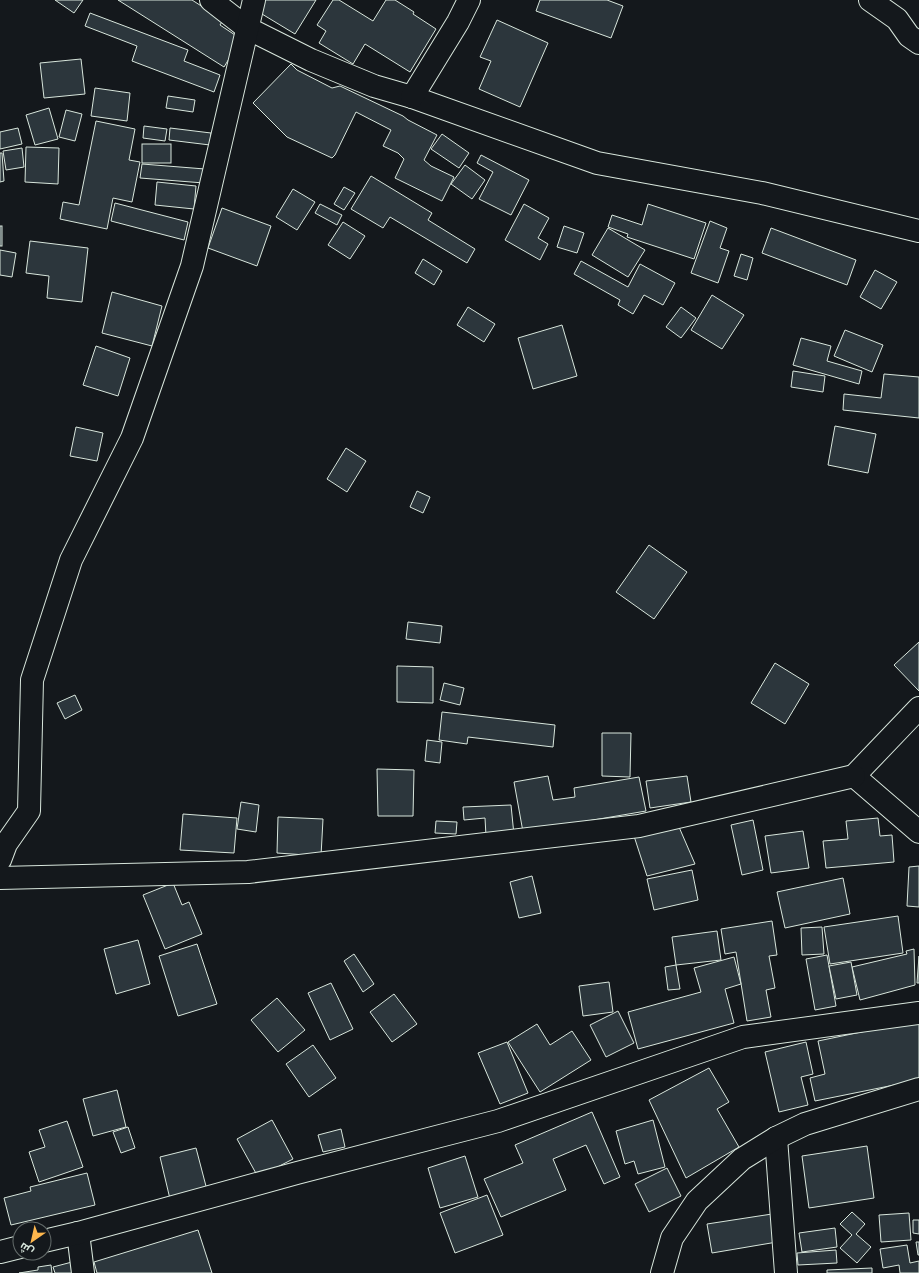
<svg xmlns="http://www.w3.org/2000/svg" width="919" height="1273" font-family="Jost,Cairo,sans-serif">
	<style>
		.building { fill: #2c363c; stroke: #d8e6dc }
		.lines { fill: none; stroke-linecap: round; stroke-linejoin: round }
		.street-casing { stroke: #d8e6dc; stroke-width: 24 }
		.secondary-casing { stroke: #d8e6dc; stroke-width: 24 }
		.street { stroke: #14181c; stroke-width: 22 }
		.secondary { stroke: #14181c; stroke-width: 22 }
	</style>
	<rect width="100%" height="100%" fill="#14181c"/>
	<g class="building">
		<path d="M55,0H83L74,13Z"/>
		<path d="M118,0H192L223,20L220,25L241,39L224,67Z"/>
		<path d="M263,0H316L295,34L257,11Z"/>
		<path d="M333,0H339L373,21L386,0H395L414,12L413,14L436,29L410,72L365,44L353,64L319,43L326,31L317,25Z"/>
		<path d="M540,0H607L623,6L611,38L536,11Z"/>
		<path d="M90,13L188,50L184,61L220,75L214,92L132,61L137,46L85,26Z"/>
		<path d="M497,20L548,43L520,107L479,89L491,61L480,57Z"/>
		<path d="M81,59L85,94L44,98L40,63Z"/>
		<path d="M291,64L297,70L332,88L340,86L403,116L408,120L437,135L424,160L431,166L454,177L442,201L395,178L404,159L398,153L383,146L391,130L356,112L335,155L332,158L287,137L253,103Z"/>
		<path d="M95,88L130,93L127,121L91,116Z"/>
		<path d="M168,96L195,100L193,112L166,108Z"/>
		<path d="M49,108L58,139L35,145L26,115Z"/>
		<path d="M66,110L82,114L75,141L59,137Z"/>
		<path d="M96,121L135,129L129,160L140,162L132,202L113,198L107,229L60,219L63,202L79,205Z"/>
		<path d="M144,126L167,129L165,141L143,138Z"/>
		<path d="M18,128L22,144L0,149V132Z"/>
		<path d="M170,128L211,133L210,145L169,140Z"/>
		<path d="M442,134L469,153L459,168L431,149Z"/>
		<rect x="142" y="144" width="29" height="19"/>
		<path d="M26,147L59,148L58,184L25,182Z"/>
		<path d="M22,148L24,167L6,170L3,151Z"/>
		<path d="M0,153H2L4,181L0,182Z"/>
		<path d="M481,155L529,180L511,215L479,199L493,172L477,163Z"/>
		<path d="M142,164L205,169L204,183L140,178Z"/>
		<path d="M465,165L485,180L472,199L451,184Z"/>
		<path d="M371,176L432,213L428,220L475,249L467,263L390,217L383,228L351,209Z"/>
		<path d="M157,182L196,186L194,209L155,205Z"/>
		<path d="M344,187L355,193L344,210L334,204Z"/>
		<path d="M293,189L315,202L297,230L276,217Z"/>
		<path d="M115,203L188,222L184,240L111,221Z"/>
		<path d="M320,204L342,215L337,225L315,213Z"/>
		<path d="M524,204L549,218L538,238L548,244L540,260L505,240Z"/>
		<path d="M648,204L706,223L694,259L627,237L628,234L608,227L612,215L642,225Z"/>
		<path d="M222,208L271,226L257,266L208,248Z"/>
		<path d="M710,221L727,228L720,248L729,251L718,283L691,273Z"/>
		<path d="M343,222L365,236L350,259L328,245Z"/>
		<rect x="0" y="226" width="2" height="20"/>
		<path d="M564,226L584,233L577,253L557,247Z"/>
		<path d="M608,228L645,250L628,277L592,255Z"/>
		<path d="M771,228L856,260L847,285L762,253Z"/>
		<path d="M30,241L88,248L82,302L47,298L49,276L26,273Z"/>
		<path d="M0,250L16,253L12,277L0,275Z"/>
		<path d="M741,254L753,258L747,280L734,276Z"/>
		<path d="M423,259L442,271L434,285L415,273Z"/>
		<path d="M581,261L628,287L640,264L675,283L663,305L644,295L633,314L618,305L620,300L574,274Z"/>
		<path d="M875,270L897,282L881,309L860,297Z"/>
		<path d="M112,292L162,306L152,346L102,333Z"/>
		<path d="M712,295L744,315L722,349L691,330Z"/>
		<path d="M468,307L495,324L484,342L457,325Z"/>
		<path d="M681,307L696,318L681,338L666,327Z"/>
		<path d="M562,325L577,376L533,389L518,338Z"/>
		<path d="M845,330L883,345L872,372L834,356Z"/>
		<path d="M801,338L831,346L827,361L862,371L859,384L793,365Z"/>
		<path d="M96,346L130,358L118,396L83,385Z"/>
		<path d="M793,371L825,376L823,392L791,387Z"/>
		<path d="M884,374L919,377V418L843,410L844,394L881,398Z"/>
		<path d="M835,426L876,434L868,473L828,465Z"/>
		<path d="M76,427L103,433L97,461L70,456Z"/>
		<path d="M346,448L366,461L347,492L327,479Z"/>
		<path d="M417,491L430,497L423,513L410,507Z"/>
		<path d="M649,545L687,572L654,619L616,592Z"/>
		<path d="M408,622L442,626L440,643L406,639Z"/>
		<path d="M919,642V691L894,665Z"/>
		<path d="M775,663L809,684L785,724L751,703Z"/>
		<path d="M397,666L433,667V703L397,702Z"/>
		<path d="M444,683L464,688L460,705L440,700Z"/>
		<path d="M75,695L82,710L65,719L57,703Z"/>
		<path d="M442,712L555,725L553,747L468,737L467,744L439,740Z"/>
		<path d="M602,733H631L630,777L602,776Z"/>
		<path d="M427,740L442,742L440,763L425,761Z"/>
		<path d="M377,769L414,770L413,816H378Z"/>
		<path d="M548,776L553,800L575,797L574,788L639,777L646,811L523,832L514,782Z"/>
		<path d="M687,776L691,802L650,808L646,781Z"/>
		<path d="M241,802L259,805L256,832L237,829Z"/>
		<path d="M511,805L514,835L486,836L485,818L464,820L463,807Z"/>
		<path d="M183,814L237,818L234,853L180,850Z"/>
		<path d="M278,817L323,819L321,856L277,853Z"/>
		<path d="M878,818L880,836L892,835L894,862L826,868L823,841L848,839L846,821Z"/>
		<path d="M753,820L763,870L742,875L731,825Z"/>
		<path d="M436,821L457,822L456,834L435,833Z"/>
		<path d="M679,827L695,864L647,876L633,833Z"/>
		<path d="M803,831L809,868L771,873L765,836Z"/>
		<path d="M919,866V907L907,906L909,867Z"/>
		<path d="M692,870L698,900L654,910L647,879Z"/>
		<path d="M532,876L541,913L519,918L510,882Z"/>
		<path d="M843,878L850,914L785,928L777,892Z"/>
		<path d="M173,883L182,905L189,902L202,934L165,949L143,895Z"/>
		<path d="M898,916L903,953L830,964L824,927Z"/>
		<path d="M772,921L777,955L769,956L775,988L766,990L771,1017L747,1021L736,952L725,954L721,929Z"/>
		<path d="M822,927L824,954L802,955L801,928Z"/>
		<path d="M717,931L721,960L676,965L680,989L668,990L665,967L676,965L672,937Z"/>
		<path d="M138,940L150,984L116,994L104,949Z"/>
		<path d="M197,944L217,1004L178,1016L159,956Z"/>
		<path d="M914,949L915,985L860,1000L852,967L907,954L906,951Z"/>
		<path d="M354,954L374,984L363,992L344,961Z"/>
		<path d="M827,955L836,1006L815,1010L806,959Z"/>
		<path d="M919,956V983H917Z"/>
		<path d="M734,957L741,984L725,989L734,1023L638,1049L628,1012L701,992L694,968Z"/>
		<path d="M851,962L857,995L836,999L829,966Z"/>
		<path d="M609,982L613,1012L583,1016L579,986Z"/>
		<path d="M331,983L353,1029L330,1040L308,993Z"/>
		<path d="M394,994L417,1024L392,1042L370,1012Z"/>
		<path d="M277,998L305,1030L278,1052L251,1020Z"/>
		<path d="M618,1011L634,1043L606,1057L590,1025Z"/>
		<path d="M919,1020V1080L815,1101L810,1078L825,1074L818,1041Z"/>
		<path d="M537,1024L550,1045L572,1031L591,1060L540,1092L508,1042Z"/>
		<path d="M507,1042L528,1093L500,1104L478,1053Z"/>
		<path d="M806,1042L813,1074L801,1077L808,1105L779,1112L765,1052Z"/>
		<path d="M313,1045L336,1078L309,1097L286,1064Z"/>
		<path d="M709,1068L729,1102L717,1109L739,1147L686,1178L649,1100Z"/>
		<path d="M117,1090L126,1127L93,1136L83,1099Z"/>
		<path d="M592,1112L620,1177L604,1184L586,1145L553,1159L566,1190L501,1217L484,1179L523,1163L515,1145Z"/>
		<path d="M272,1120L293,1159L258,1177L237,1139Z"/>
		<path d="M653,1120L665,1167L638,1174L634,1161L625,1164L616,1131Z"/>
		<path d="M67,1121L83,1167L39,1182L29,1152L45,1147L39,1130Z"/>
		<path d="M128,1127L135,1148L121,1153L113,1132Z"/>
		<path d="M341,1129L345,1147L323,1152L318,1135Z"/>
		<path d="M867,1146L874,1198L809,1208L802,1156Z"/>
		<path d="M196,1148L207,1190L170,1199L160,1157Z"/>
		<path d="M465,1156L478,1197L440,1208L428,1168Z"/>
		<path d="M667,1168L681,1196L649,1212L635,1184Z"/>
		<path d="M87,1173L95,1205L11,1225L4,1198L31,1191L30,1187Z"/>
		<path d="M487,1195L503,1235L455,1253L440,1213Z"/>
		<path d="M852,1212L865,1224L856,1234L871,1247L857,1263L840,1248L852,1235L840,1224Z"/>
		<path d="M909,1213L911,1240L881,1242L879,1215Z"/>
		<path d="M772,1214L777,1242L712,1253L707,1224Z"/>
		<path d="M913,1220H919V1234L913,1233Z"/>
		<path d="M835,1228L837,1247L802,1252L799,1233Z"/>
		<path d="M198,1230L212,1273H97L94,1262Z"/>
		<path d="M916,1242H919V1255H918Z"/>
		<path d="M907,1245L910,1263L919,1261V1273H900L899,1265L883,1268L880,1249Z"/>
		<path d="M836,1250L837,1263L798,1265L797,1253Z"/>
		<path d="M72,1262L74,1273H55L53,1267Z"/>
		<path d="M51,1265L52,1273H19L38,1270V1267Z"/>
		<path d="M872,1268V1273H827V1270Z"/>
	</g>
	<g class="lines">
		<g class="street-casing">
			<g id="street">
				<path d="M211,0L247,28L311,60L374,86L412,97L597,163L762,193L919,231"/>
				<path d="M412,97L458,22L469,0"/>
				<path d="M919,708L854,776L919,832"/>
				<path d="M0,860L6,844L29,811L32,680L71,560L132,438L192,266L254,0"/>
				<path d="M0,878L248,872L639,826L854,776"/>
				<path d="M776,1138L786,1273"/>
				<path d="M78,1233L83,1273"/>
				<path d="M44,1241L78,1233L297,1173L498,1121L743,1037L919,1013"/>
				<path d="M0,1252L20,1247"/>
			</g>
		</g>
		<g class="secondary-casing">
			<g id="secondary">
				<path d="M870,0L897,19L909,36L919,43"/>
				<path d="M662,1273L672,1238L697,1201L742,1159L776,1138L805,1124L919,1089"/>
			</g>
		</g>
		<use href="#street" class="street"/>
		<use href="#secondary" class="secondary"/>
	</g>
	<g transform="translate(32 1241) rotate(214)"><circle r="19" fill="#14181c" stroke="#626a69"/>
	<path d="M0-3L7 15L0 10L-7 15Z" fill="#ffb74d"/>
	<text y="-6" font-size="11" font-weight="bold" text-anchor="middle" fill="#d8e6dc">ش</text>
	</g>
</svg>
